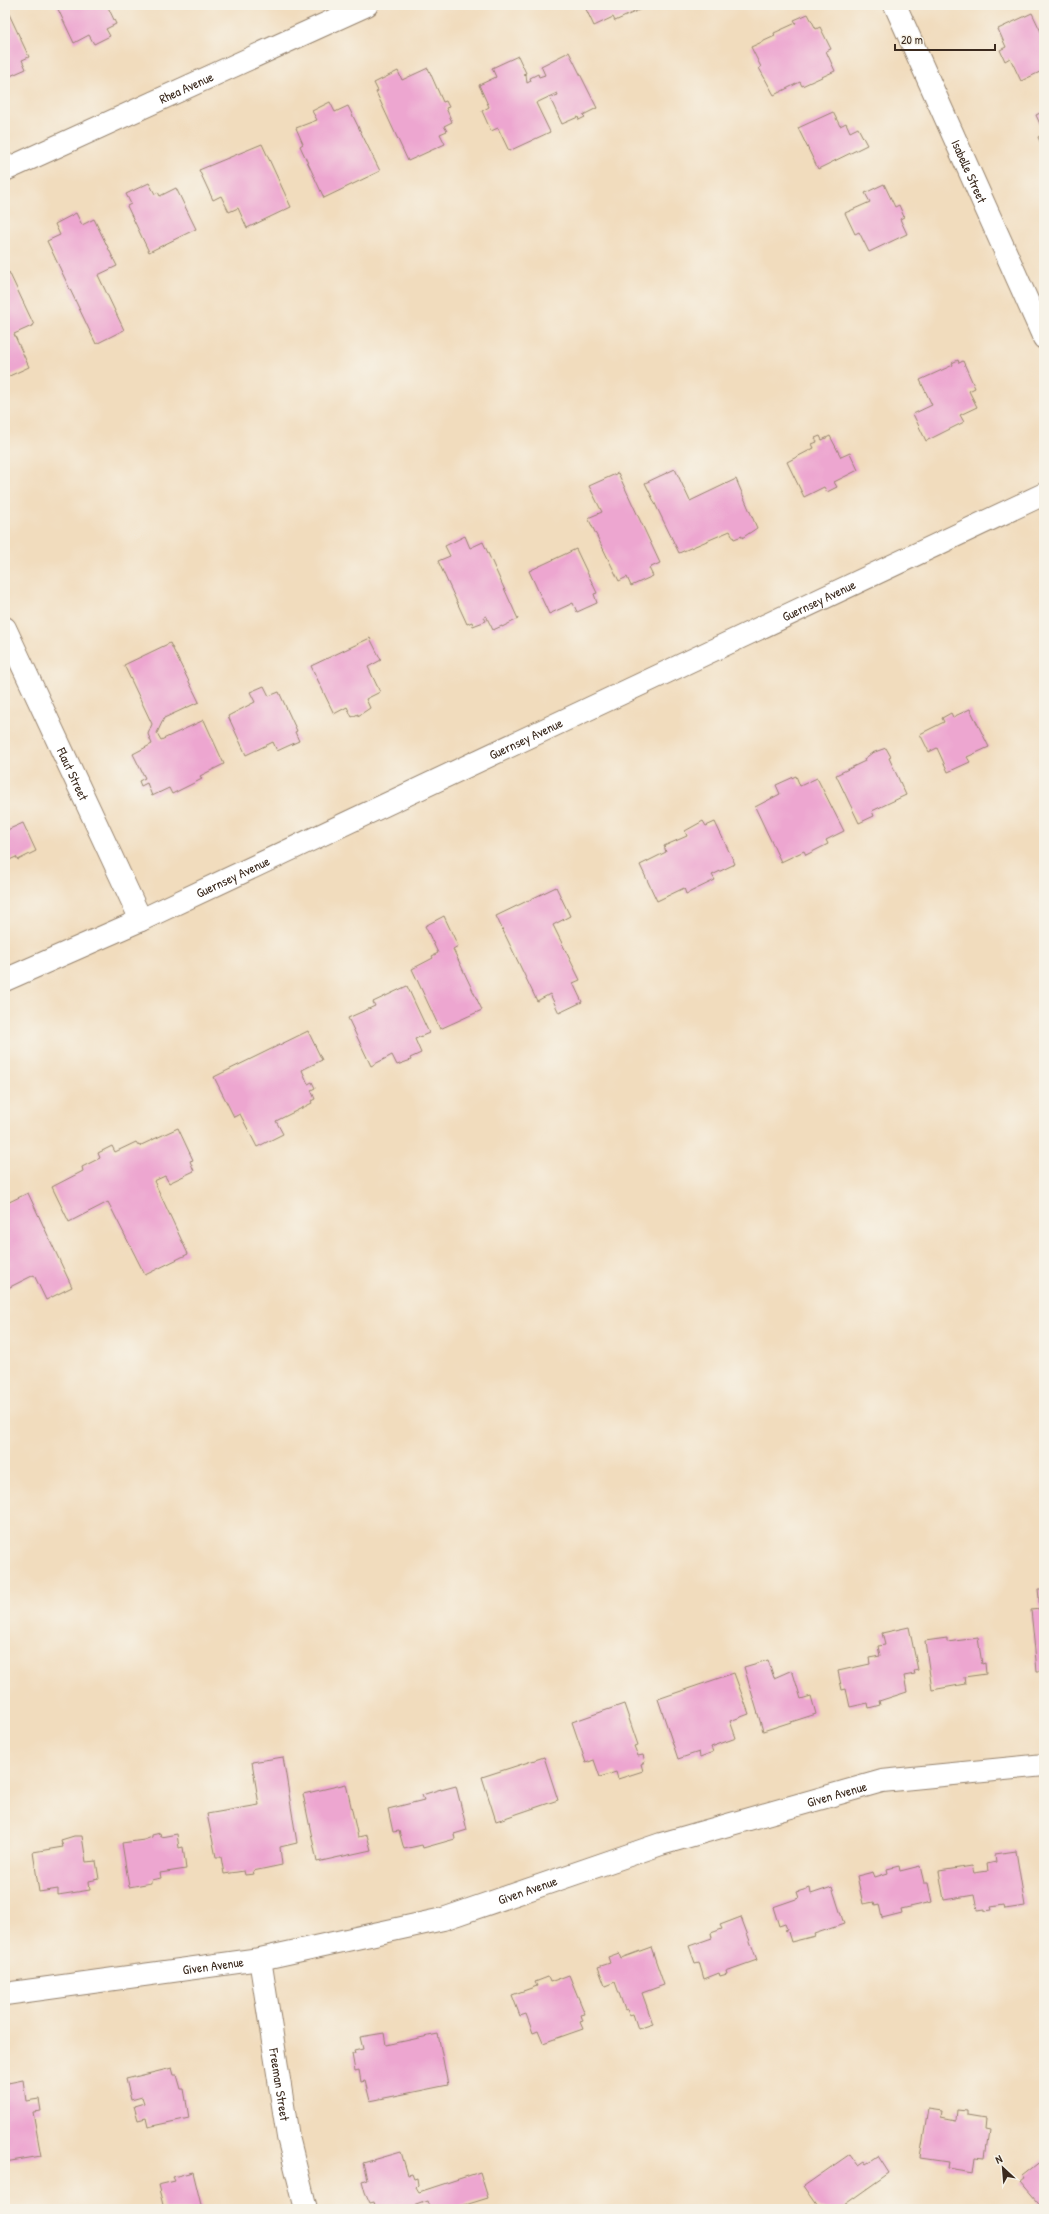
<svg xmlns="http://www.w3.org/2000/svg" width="1049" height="2214" font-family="'Patrick Hand',sans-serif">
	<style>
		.building { fill: #eda6d0 }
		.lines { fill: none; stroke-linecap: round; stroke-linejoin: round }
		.street-casing { stroke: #96836e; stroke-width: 24 }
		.street { stroke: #fff; stroke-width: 22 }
		.labels { text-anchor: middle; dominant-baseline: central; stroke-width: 3; stroke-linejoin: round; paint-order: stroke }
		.street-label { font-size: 13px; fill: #3b2a1e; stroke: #f7f3e8 }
	</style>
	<rect width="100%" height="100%" fill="#f7f3e8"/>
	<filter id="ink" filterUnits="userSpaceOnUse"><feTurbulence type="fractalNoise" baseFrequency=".025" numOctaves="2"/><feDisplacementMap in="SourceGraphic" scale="8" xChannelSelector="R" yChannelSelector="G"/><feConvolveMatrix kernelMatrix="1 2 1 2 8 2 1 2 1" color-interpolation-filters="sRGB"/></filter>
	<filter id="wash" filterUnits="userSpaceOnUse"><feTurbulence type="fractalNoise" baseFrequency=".012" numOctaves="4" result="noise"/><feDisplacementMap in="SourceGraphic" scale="16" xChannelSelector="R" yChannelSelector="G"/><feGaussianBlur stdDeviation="0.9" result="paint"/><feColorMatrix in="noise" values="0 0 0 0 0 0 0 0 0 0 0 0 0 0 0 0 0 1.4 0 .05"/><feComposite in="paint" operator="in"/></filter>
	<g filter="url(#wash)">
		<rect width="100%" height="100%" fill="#f1dcbd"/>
		<g id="blocks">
			<g class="building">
				<path d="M56,5H107L116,24L106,29L110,36L94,44L89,35L74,43Z"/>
				<path d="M584,5H650L615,21L613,17L594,26Z"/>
				<path d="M1032,13L1044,38V70L1021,81L1010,58L1005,61L1000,50L1006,47L998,29Z"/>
				<path d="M9,14L29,57L22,60L26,69L8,77L5,71V17Z"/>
				<path d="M808,14L816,29L820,27L831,49L826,51L835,71L802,86L800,82L774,95L759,68L761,67L751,47L775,36L774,33L796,23L794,20Z"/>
				<path d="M569,52L597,108L583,115L585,117L579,120L578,117L562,124L550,98L558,95L557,93L536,103L550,132L509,151L498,128L491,131L482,111L489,107L479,85L496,77L492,68L518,56L526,73L523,74L526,75L527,83L531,81L530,78L538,74L539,77L545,75L541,66Z"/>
				<path d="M428,68L443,102L446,101L449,107L446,108L452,122L444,126L447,131L440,134L445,144L408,161L376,92L378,91L374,83L398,71L402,80Z"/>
				<path d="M330,102L335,112L348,106L380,171L324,198L300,146L303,144L296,128L317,120L312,111Z"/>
				<path d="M1044,111V133L1036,115Z"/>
				<path d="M833,112L840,126L846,123L850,132L858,128L867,145L818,169L798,128Z"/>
				<path d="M1044,134V145L1042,146L1038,137Z"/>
				<path d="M262,144L291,207L247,228L238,208L229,212L221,196L213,200L199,170Z"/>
				<path d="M149,183L155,194L158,192L160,196L176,188L196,229L149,252L127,206L131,204L126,194Z"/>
				<path d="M884,184L895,207L899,205L904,217L900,219L907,234L869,252L859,232L855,234L845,213L870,202L865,193Z"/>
				<path d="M76,213L82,225L94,219L117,266L98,275L124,330L96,344L47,241L60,235L55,224Z"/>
				<path d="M9,272L34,325L14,334L29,367L5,378V274Z"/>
				<path d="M958,360L959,363L963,361L975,388L969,391L977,407L960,415L964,422L926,441L913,414L932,405L920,380L953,365L952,363Z"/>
				<path d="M820,436L822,440L830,436L841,457L850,453L858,470L834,482L837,487L827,492L824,487L804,497L787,462L814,448L812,444L817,442L815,438Z"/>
				<path d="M675,469L690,501L736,479L757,528L742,538V536L734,539L730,531L679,553L645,483Z"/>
				<path d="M618,473L660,563L649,568L653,576L631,586L627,577L619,581L588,518L602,512L589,486Z"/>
				<path d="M465,536L470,548L483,542L518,619L502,627V626L493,630L486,616L484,617L486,621L473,626L472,622L467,624L438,561L450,556L445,546Z"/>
				<path d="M576,549L597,593L594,594L597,603L577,612L573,603L549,614L529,571Z"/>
				<path d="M370,638L381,660L368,667L380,692L366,699L370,708L358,716V714L352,717L347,707L334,714L311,666Z"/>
				<path d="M170,643L199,702L164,718L157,733L161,740L204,720L224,764L200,776L202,779L172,794L169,788L152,796L147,783L141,786L139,781L145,778L133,754L152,744L148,734L152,724L124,665Z"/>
				<path d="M264,686L269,696L279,692L297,731L295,732L299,741L277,751L273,742L246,755L228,716L255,702L250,692Z"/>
				<path d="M970,709L989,747L967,757L970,762L948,772L937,748L929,752L920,734L944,722L942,718L951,713L953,717Z"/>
				<path d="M886,748L891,757L889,758L906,795L872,811L874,816L859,823L836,775L865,761L864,759L872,753Z"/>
				<path d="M796,776L800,786L817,778L844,831L826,840L828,844L806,855L804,851L781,862L755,807L780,794L776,785Z"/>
				<path d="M703,821L706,826L715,822L735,864L712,875L715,880L686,894L684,888L657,901L640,865L666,852L664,846L687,836L685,831Z"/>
				<path d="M23,823L36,851L18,860L16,857L5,862V831Z"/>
				<path d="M556,887L570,916L553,925L580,980L573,983L582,1002L559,1013L550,994L537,1001L496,916Z"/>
				<path d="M444,916L458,946L453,949L482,1010L440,1029L412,969L433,958L432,956L438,953L425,926Z"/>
				<path d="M407,986L429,1033L415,1039L421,1053L410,1058L411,1060L397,1065L392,1055L371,1066L348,1018L375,1006L373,1002Z"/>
				<path d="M308,1031L322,1060L302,1070L308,1084L312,1082L315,1088L311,1090L315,1099L311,1101L312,1103L276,1121L283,1134L257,1147L240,1114L234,1117L214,1077Z"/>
				<path d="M178,1128L193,1160L190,1161L194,1171L169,1183L165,1176L154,1181L188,1254L145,1275L108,1202L69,1222L52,1187L83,1171L82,1167L100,1158L98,1153L112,1146L115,1152L136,1142L139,1146Z"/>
				<path d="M28,1193L72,1287L46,1300L34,1275L8,1288L5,1281V1204Z"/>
				<path d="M1038,1589H1044V1671H1037L1031,1610L1040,1609Z"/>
				<path d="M909,1627L918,1670L914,1671L915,1674L904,1676L907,1692L879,1701L880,1705L869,1708L868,1703L850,1707L846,1689L842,1690L838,1671L870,1664L869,1658L880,1656L878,1646L885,1645L882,1633Z"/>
				<path d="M947,1638V1642L978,1638L982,1664L985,1663L986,1674L964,1677L965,1684L932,1690L925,1641Z"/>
				<path d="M768,1660L774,1678L790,1671L793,1673L801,1699L811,1696L816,1714L763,1731L744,1667Z"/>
				<path d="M734,1673L749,1714L730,1721L736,1738L711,1747L713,1752L700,1757L699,1752L678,1759L658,1699Z"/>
				<path d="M624,1704L638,1745L634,1746L638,1756L643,1755L645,1762L641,1764L643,1771L618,1779L616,1772L600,1777L594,1760L586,1763L572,1722Z"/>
				<path d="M283,1757L297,1843L280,1847L282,1865L253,1871L254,1874L245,1875L244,1871L224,1874L221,1857H216L207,1814L259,1805L252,1762Z"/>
				<path d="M544,1757L558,1800L496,1821L482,1777Z"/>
				<path d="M346,1784L358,1837L367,1835L371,1850L317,1862L303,1794Z"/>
				<path d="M456,1786L467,1830L454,1834L455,1839L423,1848L422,1845L404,1849L399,1831L393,1832L388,1809L424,1800L422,1795L441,1789V1790Z"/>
				<path d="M160,1833L161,1837L177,1834L179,1848L183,1847L186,1869L160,1873L161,1878L151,1880V1883L129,1887L122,1843L144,1840L152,1837V1835Z"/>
				<path d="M74,1836H82L86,1862L96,1861L99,1879L89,1881L90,1890L58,1895V1889L39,1892L33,1852L63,1847L61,1840Z"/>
				<path d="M1016,1851L1025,1906L1005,1909L1004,1905L991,1907L992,1910L985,1911V1909L977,1910L974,1895L944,1900L939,1871L972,1866L974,1873L988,1871L987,1864L996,1862L995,1854Z"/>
				<path d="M899,1866L900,1871L920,1866L924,1883H928L932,1902L901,1909L902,1913L882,1918L879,1904L875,1905L874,1902L863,1904L857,1876L873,1872L875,1877L888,1873L887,1869Z"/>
				<path d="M832,1887L844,1924L814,1934L815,1936L791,1942L788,1932L784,1930L787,1929L785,1924L779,1926L773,1907L799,1898L797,1892L810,1888L811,1894Z"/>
				<path d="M741,1917L757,1960L726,1971L727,1974L720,1976L719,1973L704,1979L699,1962L695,1963L689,1946L712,1938L711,1933L722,1929L720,1925Z"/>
				<path d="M651,1947L664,1985L642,1993L653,2024L638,2029L633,2014L629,2015L627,2009L625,2010L615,1982L605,1986L598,1967L610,1963L608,1957L619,1953L621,1958Z"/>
				<path d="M569,1975L585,2014L581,2015L583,2021L580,2022L583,2029L543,2043L538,2031L533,2033L526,2014L520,2016L512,1995L537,1986L535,1982L548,1977L550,1982Z"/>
				<path d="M384,2033L386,2045L438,2034L448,2085L370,2101L365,2081L361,2082L359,2070L355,2071L352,2054H355L354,2051L363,2049L360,2037Z"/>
				<path d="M172,2068L174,2075H177L181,2089H184L189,2118L148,2127L146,2118L138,2120L134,2106L144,2103L142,2097L131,2100L126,2079Z"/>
				<path d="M5,2072L8,2083L23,2080L26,2101L39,2099L41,2111L33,2112L41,2156L5,2162Z"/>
				<path d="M928,2109L942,2111L941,2117L956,2120L957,2110L967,2111V2116L985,2119L984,2129L989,2130L985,2158L975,2157L973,2172L947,2168L948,2162L920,2158Z"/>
				<path d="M401,2152L408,2175L412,2174L414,2179L417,2178L418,2185L416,2187L419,2192L480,2172L488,2198L452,2209H430L427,2201L405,2209H376L374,2202L370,2203L365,2192L362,2181L367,2179L363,2163Z"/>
				<path d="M850,2154L858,2165L864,2161L866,2164L878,2156L889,2173L844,2205L847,2209H820L804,2186Z"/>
				<path d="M1044,2160V2209H1043L1021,2183L1026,2179L1024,2176Z"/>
				<path d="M193,2172L202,2209H164L158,2185L175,2181L173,2177Z"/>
			</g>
		</g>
	</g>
	<g filter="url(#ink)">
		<use href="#blocks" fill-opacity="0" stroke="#96836e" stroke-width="1"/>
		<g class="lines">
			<g class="street-casing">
				<g id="street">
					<path id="s1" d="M895,5L1044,338"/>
					<path id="s2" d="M5,170L367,5"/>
					<path id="s3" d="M5,628L141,920"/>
					<path id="s4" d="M5,980L141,920L1044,494"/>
					<path id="s5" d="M260,1959L288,2137L306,2209"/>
					<path id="s6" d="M5,1994L260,1959L443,1919L661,1844L882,1781L1044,1765"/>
				</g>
			</g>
			<use href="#street" class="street"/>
		</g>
	</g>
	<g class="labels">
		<g class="street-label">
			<text stroke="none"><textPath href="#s2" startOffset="199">Rhea Avenue</textPath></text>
			<text stroke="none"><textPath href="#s1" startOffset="182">Isabelle Street</textPath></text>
			<text stroke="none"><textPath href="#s4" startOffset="898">Guernsey Avenue</textPath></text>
			<text stroke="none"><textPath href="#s4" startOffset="574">Guernsey Avenue</textPath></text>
			<text stroke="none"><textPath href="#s3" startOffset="161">Flaut Street</textPath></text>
			<text stroke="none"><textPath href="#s4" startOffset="250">Guernsey Avenue</textPath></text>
			<text stroke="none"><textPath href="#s6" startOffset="858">Given Avenue</textPath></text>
			<text stroke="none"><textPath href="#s6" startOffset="534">Given Avenue</textPath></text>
			<text stroke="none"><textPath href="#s6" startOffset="210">Given Avenue</textPath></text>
			<text stroke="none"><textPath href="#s5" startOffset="127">Freeman Street</textPath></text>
		</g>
	</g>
	<rect width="1049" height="2214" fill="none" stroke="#f7f3e8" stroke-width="20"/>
	<g transform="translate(1003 2168) rotate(334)" stroke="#f7f3e8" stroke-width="3" paint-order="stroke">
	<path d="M0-3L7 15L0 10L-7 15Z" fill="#3b2a1e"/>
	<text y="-6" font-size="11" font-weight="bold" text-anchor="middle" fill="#3b2a1e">N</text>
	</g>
	<path d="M895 44v6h100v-6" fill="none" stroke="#3b2a1e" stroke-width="2"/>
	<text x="901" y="44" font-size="12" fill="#3b2a1e" stroke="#f7f3e8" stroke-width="3" paint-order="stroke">20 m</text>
</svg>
